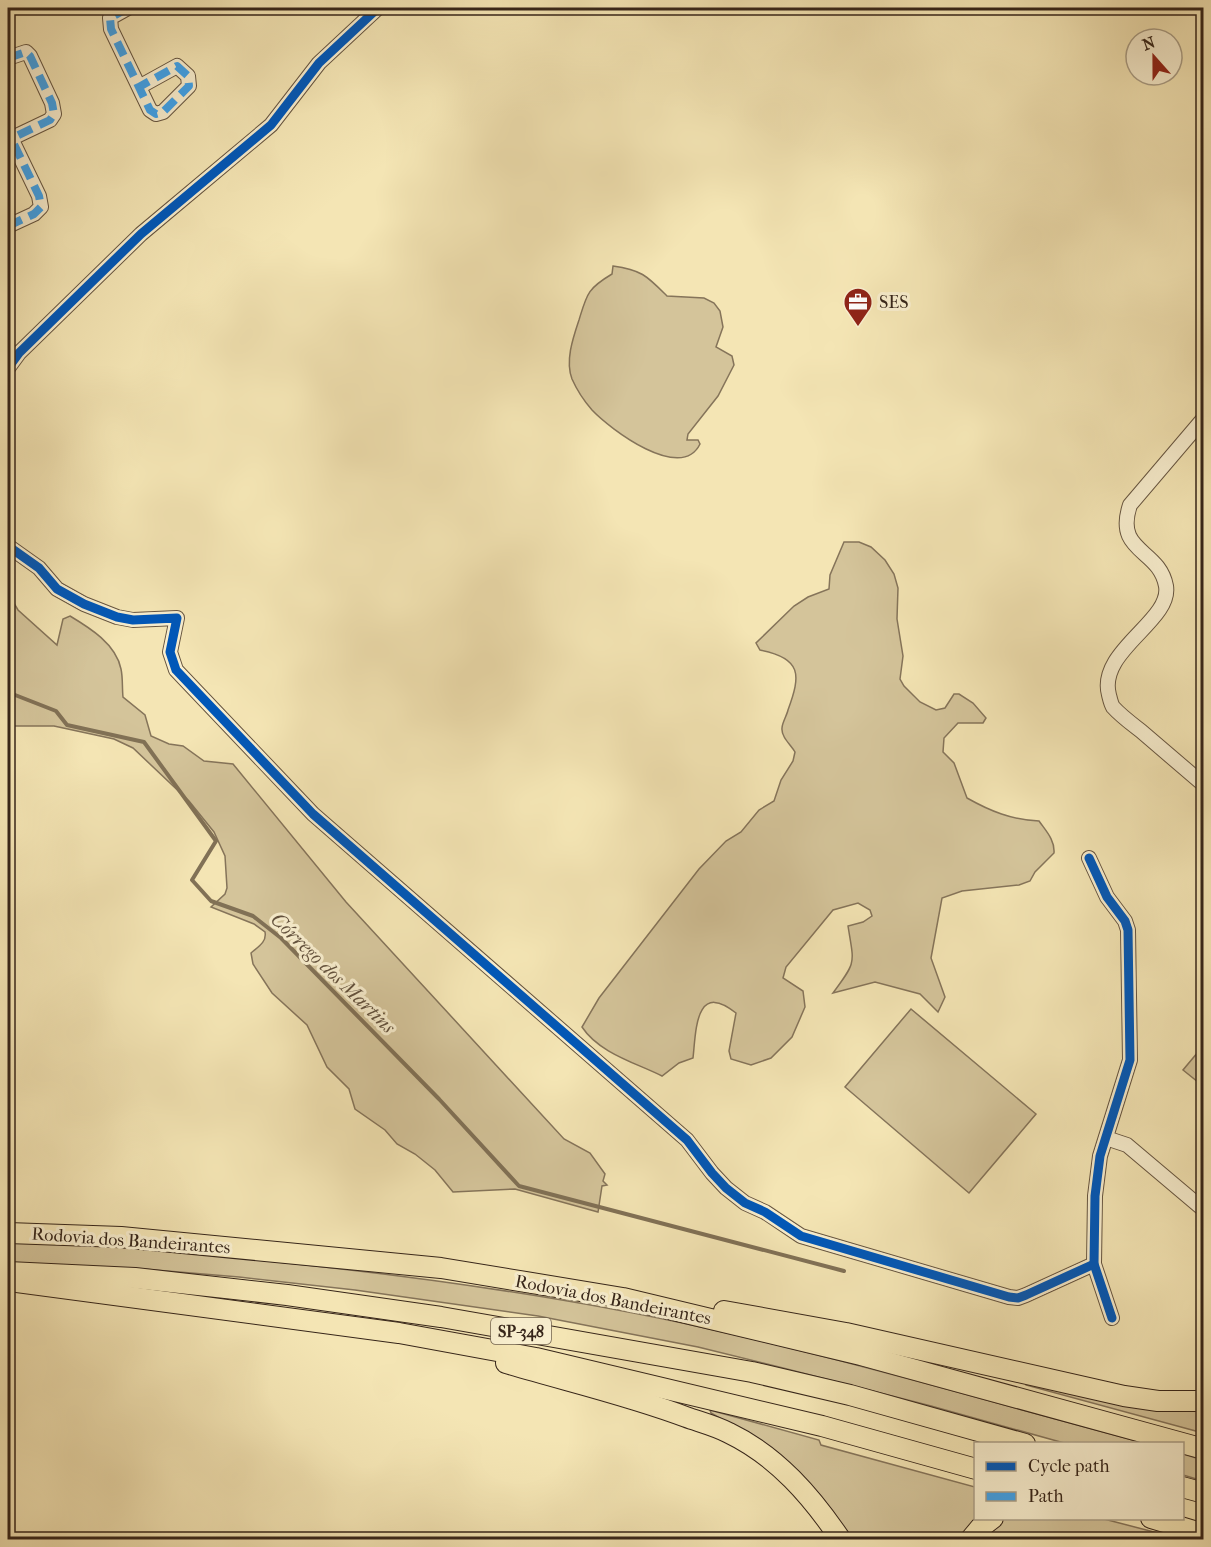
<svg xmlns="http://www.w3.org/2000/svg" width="1211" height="1547" font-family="'IM FELL French Canon',serif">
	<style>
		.green { fill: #d4c49a; stroke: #85745a; stroke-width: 1.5 }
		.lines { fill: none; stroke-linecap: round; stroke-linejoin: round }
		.stream { stroke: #817156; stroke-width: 4 }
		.minor-casing { stroke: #665540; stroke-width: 16 }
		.highway-casing { stroke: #362519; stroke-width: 22 }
		.minor { stroke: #f8eece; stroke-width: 14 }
		.highway { stroke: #f4e5b4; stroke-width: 20 }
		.quiet { stroke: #3fa2ea; stroke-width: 8; stroke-dasharray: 15 8; stroke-linecap: butt }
		.cycleway-casing { stroke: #f8eece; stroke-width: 13 }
		.cycleway { stroke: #0057b8; stroke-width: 9 }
		.labels { text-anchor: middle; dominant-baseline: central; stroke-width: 6; stroke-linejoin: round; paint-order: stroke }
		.shield { fill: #f8eece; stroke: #70614f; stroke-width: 1.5 }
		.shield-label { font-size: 16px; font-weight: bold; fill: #362519 }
		.poi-label { font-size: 18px; fill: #362519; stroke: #f8eece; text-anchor: start }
		.street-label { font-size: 18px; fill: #362519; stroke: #f8eece }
		.water-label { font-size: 20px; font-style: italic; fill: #62513d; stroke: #f8eece }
	</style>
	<rect width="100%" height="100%" fill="#f4e5b4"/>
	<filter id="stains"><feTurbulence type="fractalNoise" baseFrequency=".00333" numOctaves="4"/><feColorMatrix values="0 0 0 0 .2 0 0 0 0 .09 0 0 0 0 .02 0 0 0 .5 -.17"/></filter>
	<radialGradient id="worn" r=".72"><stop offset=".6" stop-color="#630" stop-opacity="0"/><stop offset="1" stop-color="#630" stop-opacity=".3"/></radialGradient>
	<g class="green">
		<path d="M613,266C642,270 647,276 667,296L704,298L714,303L720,311L723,327L716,347L732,356L734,365L718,396L688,434L687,440H698L700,444C681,483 610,429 592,410C585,402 576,388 572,379C565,361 573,338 579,320C587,294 587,289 612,274Z"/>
		<path d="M844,542H859L871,547L885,560L894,574L898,588L897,619L903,656L900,679L904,686L920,702L936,710L945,708L954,694H959L973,703L986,718L983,723H958L944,738L943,752L954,763L967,798C990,811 1012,820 1039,821C1046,831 1055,840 1054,853L1035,872L1030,881L1019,885L962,891L942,898L931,958L945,997L938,1012L920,994L875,982L833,993C857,961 854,964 848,926L863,922L872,916L870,910L858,903L833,910L786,967L783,978L803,991L805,1007L792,1037L771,1058L751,1065L731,1059L729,1051L736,1013C695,980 696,1032 693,1058L679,1063L662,1076C636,1063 599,1053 582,1027L599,998L699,869L726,841L741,832L759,810L774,801L781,780L793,761L795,752C791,745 781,737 782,728C782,723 787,715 788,710C801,675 802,658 760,650L756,643L794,606L808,597L829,589L830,575Z"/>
		<path d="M8,593L18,610L57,645L63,619L70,616C90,628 116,644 121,669C123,678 122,688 123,697L145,715L151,736L169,744L183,746L204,761L233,764L346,902L564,1139L590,1153L605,1174L603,1181L607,1185L602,1186L598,1212L515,1189L453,1192L435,1170L415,1154L397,1144L385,1130L355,1109L349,1089L327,1067L307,1025L272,993L253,964L251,953C258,947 267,942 265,932L254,924L211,907L225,894L227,888L225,856L214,832L189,801L133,748L114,739L54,726H8Z"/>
		<path d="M911,1009L1036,1114L969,1193L845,1087Z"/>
		<path d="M1203,1046V1077L1198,1082L1183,1070Z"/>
		<path d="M8,1242C95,1244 181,1252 268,1261C415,1276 562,1296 705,1328C853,1361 998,1404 1144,1443H1064L931,1406L779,1367L698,1347L538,1316L355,1290L239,1277L143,1269L8,1263Z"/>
		<path d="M1026,1380L1203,1406V1433L1026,1385Z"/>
		<path d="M710,1410L819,1440L821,1445L975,1487L976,1518L982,1519L963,1539H851C838,1518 824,1498 806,1480C779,1453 744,1432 711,1413Z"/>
		<path d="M1183,1454L1203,1460V1481L1183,1475Z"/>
		<path d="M1002,1518L1104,1519L1181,1539L979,1540Z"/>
	</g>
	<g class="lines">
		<path class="stream" d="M8,690L10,693L56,711L67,725L144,742L216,841L192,880L211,901L253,916L281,938L439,1099L519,1186L844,1271"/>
		<g class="minor-casing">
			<g id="minor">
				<path d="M128,8L110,18L111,29L150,110L156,114L163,112L189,86L188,76L177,66L139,87"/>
				<path d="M8,58L26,52L30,56L52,103L54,114L50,120L8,140"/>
				<path d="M8,226L34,214L41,207L39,196L11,138"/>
				<path d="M8,368L19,353L141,234L271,125L319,63L378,8"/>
				<path d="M1204,418L1130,505C1114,553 1159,548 1166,586C1172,621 1097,651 1109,695C1110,699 1111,704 1113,707C1121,716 1132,724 1141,731C1162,749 1183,767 1204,785"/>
				<path d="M8,546L39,568L57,589L84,604L117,617L133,620L177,618L170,652L176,670L313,814L687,1140L712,1173L726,1188L745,1203L765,1212L801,1236L1009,1297L1018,1298L1026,1295L1094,1264"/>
				<path d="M1089,858L1107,897L1125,921L1128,930L1130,1060L1100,1156L1095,1196L1094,1264L1112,1318"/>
				<path d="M1106,1138L1127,1145L1204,1210"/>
			</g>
		</g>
		<g class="highway-casing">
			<g id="highway">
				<path d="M8,1233L121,1237L441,1268L623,1298L861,1355L1204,1449"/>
				<path d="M8,1272L135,1278L287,1295L441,1317L752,1372L850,1395L1025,1444"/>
				<path d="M17,1282L399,1333L536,1358L822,1426L976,1469"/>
				<path d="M724,1311L846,1333L1124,1396L1158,1401H1204"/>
				<path d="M506,1363C566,1381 628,1395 686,1417C700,1422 716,1426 729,1433C777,1456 812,1497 841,1540"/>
				<path d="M1182,1487L1204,1493"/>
				<path d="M1151,1518L1204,1534"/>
				<path d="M970,1540L980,1528L993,1518"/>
			</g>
		</g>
		<use href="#minor" class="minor"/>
		<use href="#highway" class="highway"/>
		<g class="quiet">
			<path d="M128,8L110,18L111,29L150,110L156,114L163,112L189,86L188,76L177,66L139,87"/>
			<path d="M8,58L26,52L30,56L52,103L54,114L50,120L8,140"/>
			<path d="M8,226L34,214L41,207L39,196L11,138"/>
		</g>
		<g class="cycleway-casing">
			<g id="cycleway">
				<path d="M8,368L19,353L141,234L271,125L319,63L378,8"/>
				<path d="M8,546L39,568L57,589L84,604L117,617L133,620L177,618L170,652L176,670L313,814L687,1140L712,1173L726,1188L745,1203L765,1212L801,1236L1009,1297L1018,1298L1026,1295L1094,1264"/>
				<path d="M1089,858L1107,897L1125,921L1128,930L1130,1060L1100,1156L1095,1196L1094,1264L1112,1318"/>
			</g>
		</g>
		<use href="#cycleway" class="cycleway"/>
	</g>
	<defs>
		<g id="office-pin" transform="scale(1.5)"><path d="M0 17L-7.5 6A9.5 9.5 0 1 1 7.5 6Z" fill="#8f2418" stroke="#f8eece"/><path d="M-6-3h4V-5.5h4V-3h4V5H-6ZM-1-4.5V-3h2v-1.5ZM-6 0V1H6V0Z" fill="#fff"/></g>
	</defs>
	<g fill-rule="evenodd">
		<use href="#office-pin" x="858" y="302"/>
	</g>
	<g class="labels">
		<rect class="shield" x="491" y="1318" width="60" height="26" rx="4.5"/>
		<g class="shield-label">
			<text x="521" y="1331">SP-348</text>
		</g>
		<g class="poi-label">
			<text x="879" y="302">SES</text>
		</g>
		<g class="street-label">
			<text transform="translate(131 1241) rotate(4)">Rodovia dos Bandeirantes</text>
			<text transform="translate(613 1300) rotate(11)">Rodovia dos Bandeirantes</text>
		</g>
		<g class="water-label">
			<text transform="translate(333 973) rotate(44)">Córrego dos Martins</text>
		</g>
	</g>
	<rect width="1211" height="1547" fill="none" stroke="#f4e5b4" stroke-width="30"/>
	<rect x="9" y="9" width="1193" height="1529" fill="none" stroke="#362519" stroke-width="3"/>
	<rect x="15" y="15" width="1181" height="1517" fill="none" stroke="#362519" stroke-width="1.5"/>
	<rect x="974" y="1442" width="210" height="78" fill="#f8eece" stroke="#aa9e86" stroke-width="1.5"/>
	<rect x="986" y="1462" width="30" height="9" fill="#0057b8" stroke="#aa9e86" stroke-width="1.5"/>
	<text x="1028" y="1472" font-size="18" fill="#362519">Cycle path</text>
	<rect x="986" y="1492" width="30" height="9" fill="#3fa2ea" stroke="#aa9e86" stroke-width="1.5"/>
	<text x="1028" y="1502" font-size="18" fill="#362519">Path</text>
	<g transform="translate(1154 57) rotate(339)"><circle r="28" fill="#f8eece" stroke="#aa9e86" stroke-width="1.5"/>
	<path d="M0-4.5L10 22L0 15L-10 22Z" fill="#8f2418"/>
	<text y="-9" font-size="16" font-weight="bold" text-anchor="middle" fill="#362519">N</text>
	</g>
	<rect width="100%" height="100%" filter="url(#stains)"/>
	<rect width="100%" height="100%" fill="url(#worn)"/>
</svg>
